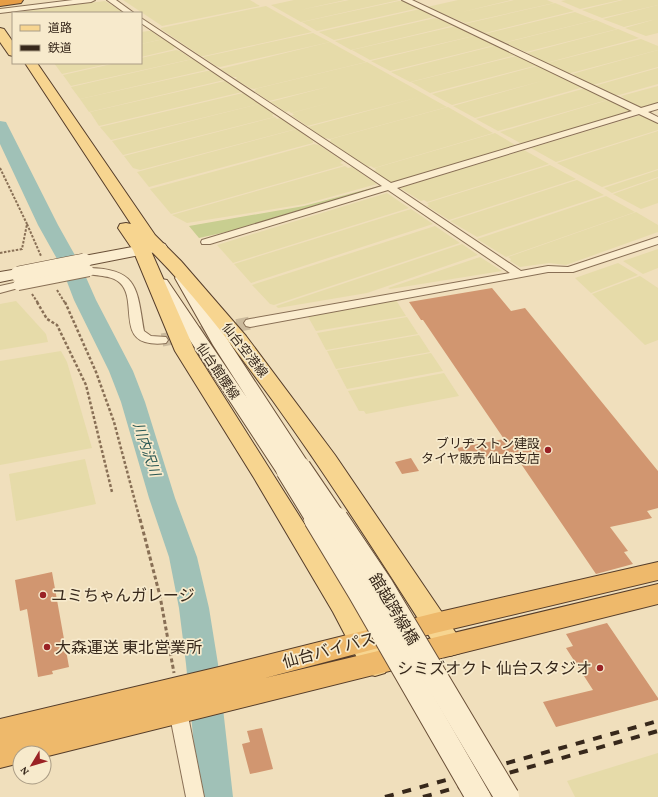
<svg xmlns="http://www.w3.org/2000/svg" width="658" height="797" font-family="'Crimson Pro','Noto Sans JP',serif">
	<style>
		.farmland { fill: #e6dba9 }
		.green { fill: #c8ce90 }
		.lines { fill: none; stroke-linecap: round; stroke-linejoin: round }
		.river { fill: #a0c1b7; fill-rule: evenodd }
		.building { fill: #d19670 }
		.minor-tunnel { stroke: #cbba9c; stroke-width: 13; stroke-dasharray: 13 6; stroke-linecap: butt }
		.minor-casing { stroke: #886f55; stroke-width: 2 }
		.secondary-casing { stroke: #6a5038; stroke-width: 2 }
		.primary-casing { stroke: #553d2a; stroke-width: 2 }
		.trunk-casing { stroke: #553d2a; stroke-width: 2 }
		.motorway-casing { stroke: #553d2a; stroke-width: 2 }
		.path-far2 { stroke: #886f55; stroke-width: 2; stroke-dasharray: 2.5 1.5; stroke-linecap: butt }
		.path-far1 { stroke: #886f55; stroke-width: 2.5; stroke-dasharray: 3 2; stroke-linecap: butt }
		.path { stroke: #886f55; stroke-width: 3; stroke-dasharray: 4 2.5; stroke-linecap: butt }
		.minor { fill: #fbedcf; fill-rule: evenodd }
		.secondary { fill: #fbedcf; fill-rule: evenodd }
		.primary { fill: #f7d590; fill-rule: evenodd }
		.trunk { fill: #eeb96b; fill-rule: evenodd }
		.motorway { fill: #e69d46; fill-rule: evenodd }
		.rail { stroke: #37281b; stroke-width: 4; stroke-dasharray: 9 9; stroke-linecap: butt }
		.minor-bridge-casing { stroke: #886f55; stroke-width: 12; stroke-linecap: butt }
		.secondary-bridge-far2-casing { stroke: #6a5038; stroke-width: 16; stroke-linecap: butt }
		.secondary-bridge-far1-casing { stroke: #6a5038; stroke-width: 21; stroke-linecap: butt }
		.secondary-bridge-casing { stroke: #6a5038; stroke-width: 26; stroke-linecap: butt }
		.minor-bridge { stroke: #fbedcf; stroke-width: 10 }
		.secondary-bridge-far2 { stroke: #fbedcf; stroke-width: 15 }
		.secondary-bridge-far1 { stroke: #fbedcf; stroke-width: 19 }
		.secondary-bridge { stroke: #fbedcf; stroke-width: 24 }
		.poi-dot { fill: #9a2225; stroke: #f7eacc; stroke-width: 1.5 }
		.labels { text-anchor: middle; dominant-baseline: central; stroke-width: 3.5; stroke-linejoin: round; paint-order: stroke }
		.street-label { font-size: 13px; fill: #37281b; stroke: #f7eacc }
		.poi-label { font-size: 13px; fill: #37281b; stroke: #f7eacc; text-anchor: end }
		.water-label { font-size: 14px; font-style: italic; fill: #295753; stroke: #f7eacc }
		.near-poi-label { font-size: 16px; fill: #37281b; stroke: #f7eacc; text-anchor: start }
		.near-street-label { font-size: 16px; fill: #37281b; stroke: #f7eacc }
	</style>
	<rect width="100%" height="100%" fill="#f0dfbc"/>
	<g class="farmland">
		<path d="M123,0H250L260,6L162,26Z"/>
		<path d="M294,0H345L300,10L349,0H399L301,22L271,5Z"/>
		<path d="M458,0H511L462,12L514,0H547L554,3L465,23L427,7Z"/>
		<path d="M566,0H620L580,9L561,1Z"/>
		<path d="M623,0H658V5L602,18L582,10Z"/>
		<path d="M105,1L123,12L122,13L18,12Z"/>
		<path d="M399,1H403L411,4L409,5L419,8L317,31L302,22Z"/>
		<path d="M555,3L574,11L485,33L464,24Z"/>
		<path d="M658,5V33L646,36L625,28L656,19L624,27L603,19Z"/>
		<path d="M266,6L312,32L204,56H201L161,29V28Z"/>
		<path d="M420,9L434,17L334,40L319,32Z"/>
		<path d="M575,12L595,20L506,42H501L484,34Z"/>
		<path d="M435,18L455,25L351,50L335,41Z"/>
		<path d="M596,20L617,29L526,52L504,43Z"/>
		<path d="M456,26L473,34L471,35L473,36L370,60L352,50Z"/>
		<path d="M618,29L639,38L546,63L527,53Z"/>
		<path d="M148,31H151L163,39L141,44V32Z"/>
		<path d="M313,33L330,42L220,67L216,66L203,57Z"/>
		<path d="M474,36H478L495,45L390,71L371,61Z"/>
		<path d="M164,39L176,47L173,48L175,49L141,57V44Z"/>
		<path d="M641,39L658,46V50L571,73H567L547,63Z"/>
		<path d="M330,42L366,62L254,89L250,88L235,79L237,78L236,77H233L220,69Z"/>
		<path d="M494,46H499L516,55L410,82L391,72Z"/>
		<path d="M176,50L180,51L192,59L71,86L63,75L116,63H141V58Z"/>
		<path d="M658,50V67L593,85L573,76L575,75L572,74Z"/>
		<path d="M516,56L538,65L430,93L411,82Z"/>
		<path d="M193,59L207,69H205L206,70L80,99L71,87Z"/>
		<path d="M367,62L447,107L330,139L324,138L308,127L420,97L307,126L291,115H294L292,113L332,102L291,113L289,111L286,112L270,102L331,86L269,101L254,91L256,90L255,89Z"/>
		<path d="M54,63H112L62,74Z"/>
		<path d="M537,66H541L562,78L584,87L475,118L453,106L542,81L452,105L432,94Z"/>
		<path d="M658,68V84L619,95H615L594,86Z"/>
		<path d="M207,71H211L224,80L89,112L80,99Z"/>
		<path d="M225,81L242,92L99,126L90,112Z"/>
		<path d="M658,86V104L643,108L622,99L624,98L621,96Z"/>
		<path d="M586,88L605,97L604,98L607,100L498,131L476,119Z"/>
		<path d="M243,93L259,104L111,140L100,127Z"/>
		<path d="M608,100L613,101L633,111L522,144L500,132Z"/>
		<path d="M259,104L274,114L272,115L274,117L123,155L112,141Z"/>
		<path d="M448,107L493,133L374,168L371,166L368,167L330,142L331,139Z"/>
		<path d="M641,115L658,122V130L556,162L531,148Z"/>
		<path d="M275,117L277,119L280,118L296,129L140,170L133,168L124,156Z"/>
		<path d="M297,129L313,141V143L149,187L137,172Z"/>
		<path d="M658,131V169L602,187L557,163Z"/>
		<path d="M495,133L517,146L392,183L373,171L376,170L375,168Z"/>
		<path d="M314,144L319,145L343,161L340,163L344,165L171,214L150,189Z"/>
		<path d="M524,150L549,164L427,202L424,200L421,201L400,188Z"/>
		<path d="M550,165L576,179L449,220L427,206L429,205L427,203Z"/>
		<path d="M345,166L348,168L352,167L377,184L305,204L187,223L172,215Z"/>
		<path d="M658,170V177L612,193L604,188Z"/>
		<path d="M658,178V203L641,209L613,194Z"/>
		<path d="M577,180L604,195L477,237L450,221Z"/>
		<path d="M387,193L409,208L233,263L217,245Z"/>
		<path d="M606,196L635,212L506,257L477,239Z"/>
		<path d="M411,209L433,224L251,283L234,264Z"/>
		<path d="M636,212L658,225V232L566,265L549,263L520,267L510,261L511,259L508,257Z"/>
		<path d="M435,226L460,243L274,305L270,304L252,285Z"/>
		<path d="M462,244L478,255L367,293L278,308L276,306Z"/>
		<path d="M658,249V268L643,274L623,261Z"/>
		<path d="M480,257L502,271L390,289L388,288Z"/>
		<path d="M618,263L638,275L591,293L575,278Z"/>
		<path d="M640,276L658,288V340L645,345L592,294Z"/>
		<path d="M396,300L406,316L316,331L307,315Z"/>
		<path d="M16,301L46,334L48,342L0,350V304Z"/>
		<path d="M407,317L418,334L326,350L317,333Z"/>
		<path d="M419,335L430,352L336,369L327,351Z"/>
		<path d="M61,351L67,362L92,448L0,465V361Z"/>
		<path d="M431,353L443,371L347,389L337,370Z"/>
		<path d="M444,373L459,396L366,414L364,411H359L348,391Z"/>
		<path d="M85,459L96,504L16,521L9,474Z"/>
		<path d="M658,753V797H575L567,781Z"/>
	</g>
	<path class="green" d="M379,186L382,187L249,227L199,238L189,226L304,206Z"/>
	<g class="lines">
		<path class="river" d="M0,121L6,122L8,126L58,225L81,266L96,300L133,371L145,402L175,498L197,557L209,608L218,664L233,797H199L186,664L179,608L169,557L149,498L121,402L109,371L74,300L61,266L38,225L0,144Z"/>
	</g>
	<g class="building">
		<path d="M492,288L511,311L525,308L658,471V508L647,511L652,518L610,527L628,551L624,552L633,564L596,574L513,452L465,462L457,448L504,439L423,320H421L409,302Z"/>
		<path d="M411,458L419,471L402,474L395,462Z"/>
		<path d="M52,572L69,667L52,671L53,674L38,677L27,609L20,611L15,580Z"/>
		<path d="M607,623L658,698V700L556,727L543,702L593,690L566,648L573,646L566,634Z"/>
		<path d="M262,728L273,769L250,774L242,744L250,742L247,731Z"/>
	</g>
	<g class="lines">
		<path class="minor-tunnel" d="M162,340L250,323"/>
		<g class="minor-casing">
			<g id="minor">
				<path d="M73,0H95L91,2L0,13V9Z"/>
				<path d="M107,0H116L134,13H125Z"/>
				<path d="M402,0H412L641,108L658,103V109L648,112L658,117V123L639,114L397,188L521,271L548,266L568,267L658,237V244L573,272H548L250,327L246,326L244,323L246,320L250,319L510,273L388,190L210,244H202L201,242L202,240L382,186L141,23V18L391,183L632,111Z"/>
				<path d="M89,268C139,269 137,290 144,331L151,336L166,337L168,340L166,343C159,344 152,344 145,342C121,335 135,301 122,285C113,274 98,277 85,273L83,271Z"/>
				<path d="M18,282L22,283L24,285L22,287L0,293V286Z"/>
				<path d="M178,704L184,706L187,711L204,797H186L169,711L172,706Z"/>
			</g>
		</g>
		<g class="secondary-casing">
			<g id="secondary">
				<path d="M159,242L165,244L167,247L165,250L84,266L78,264L76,261L78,258L84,256Z"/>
				<path d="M18,269L24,271L26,274L24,277L0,282V272Z"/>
				<path d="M183,273L189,275L191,278L231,345L311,467L308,472L301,474L296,472L293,476L286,478L279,476L153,284L155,280L161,279L167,280L247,398L213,345L175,278L177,275Z"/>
			</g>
		</g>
		<g class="primary-casing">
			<g id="primary">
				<path d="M0,28L4,29L13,42V56L9,55L0,42Z"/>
				<path d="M25,63H37L155,235L181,261L246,336L335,455L460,639L463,646L460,653L450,656L440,653C386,569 332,483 273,401C235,349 197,297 151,251L195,351L353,601L389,665L385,673L375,676L365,673L333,612L254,478L175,351L133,250L118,228L120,224L126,223L131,224Z"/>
			</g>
		</g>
		<g class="trunk-casing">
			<path id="trunk" d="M658,562V580L435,633L265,678L658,584V604L44,757V753H20V763L0,768V719L219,667L435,613Z"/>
		</g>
		<g class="motorway-casing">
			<path id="motorway" d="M0,0H23L21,3L0,6Z"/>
		</g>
		<g class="path-far2">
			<path d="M0,168L27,224"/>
			<path d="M0,253L22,249L27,224L41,256"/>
			<path d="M57,290L65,303"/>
			<path d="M32,294L38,303"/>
		</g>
		<g class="path-far1">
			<path d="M37,302L47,319L57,325L86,385L112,492"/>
			<path d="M65,302L96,372L114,422L140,520"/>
		</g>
		<path class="path" d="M140,519L160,596L174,673"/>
		<use href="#minor" class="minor"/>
		<use href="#secondary" class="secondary"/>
		<use href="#primary" class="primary"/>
		<use href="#trunk" class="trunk"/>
		<use href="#motorway" class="motorway"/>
		<g class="rail">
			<path d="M385,797L658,721"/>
			<path d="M423,797L658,731"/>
		</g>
		<g class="minor-bridge-casing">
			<path id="minor-bridge" d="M18,285L89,271"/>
		</g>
		<g class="secondary-bridge-far2-casing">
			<path id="secondary-bridge-far2" d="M18,274L84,261"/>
		</g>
		<g class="secondary-bridge-far1-casing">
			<g id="secondary-bridge-far1">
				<path d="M301,467L337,520"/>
				<path d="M286,471L316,520"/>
			</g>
		</g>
		<g class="secondary-bridge-casing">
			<g id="secondary-bridge">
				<path d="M316,519L360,592L478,797"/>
				<path d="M336,519L381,586L507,797"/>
			</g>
		</g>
		<use href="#minor-bridge" class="minor-bridge"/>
		<use href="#secondary-bridge-far2" class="secondary-bridge-far2"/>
		<use href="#secondary-bridge-far1" class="secondary-bridge-far1"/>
		<use href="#secondary-bridge" class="secondary-bridge"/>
	</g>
	<g class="poi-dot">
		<circle cx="548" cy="450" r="4"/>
		<circle cx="43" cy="595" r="4"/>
		<circle cx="47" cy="647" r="4"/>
		<circle cx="600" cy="668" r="4"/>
	</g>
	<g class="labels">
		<g class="street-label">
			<text transform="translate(245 350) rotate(52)">仙台空港線</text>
			<text transform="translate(218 371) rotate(56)">仙台館腰線</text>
		</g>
		<g class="poi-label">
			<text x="540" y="443">ブリヂストン建設<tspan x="540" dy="15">タイヤ販売 仙台支店</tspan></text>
		</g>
		<g class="water-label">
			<text transform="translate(147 449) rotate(71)">川内沢川</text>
		</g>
		<g class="near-poi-label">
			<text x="51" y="595">ユミちゃんガレージ</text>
			<text x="55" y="647">大森運送 東北営業所</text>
			<text x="592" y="668" text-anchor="end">シミズオクト 仙台スタジオ</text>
		</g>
		<g class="near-street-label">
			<text transform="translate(394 609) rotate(59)">舘越跨線橋</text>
			<text transform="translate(329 650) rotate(-15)">仙台バイパス</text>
		</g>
	</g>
	<rect x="12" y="12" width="130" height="52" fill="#f7eacc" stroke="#aa9c85"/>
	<rect x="20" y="25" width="20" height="6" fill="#f7d590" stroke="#aa9c85"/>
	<text x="48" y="32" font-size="12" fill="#37281b">道路</text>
	<rect x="20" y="45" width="20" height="6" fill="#37281b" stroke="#aa9c85"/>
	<text x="48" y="52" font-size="12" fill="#37281b">鉄道</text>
	<g transform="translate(32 765) rotate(232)"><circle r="19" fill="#f7eacc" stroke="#aa9c85"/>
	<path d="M0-3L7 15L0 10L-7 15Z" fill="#9a2225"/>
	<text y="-6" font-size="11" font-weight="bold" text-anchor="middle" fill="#37281b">N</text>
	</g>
</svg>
